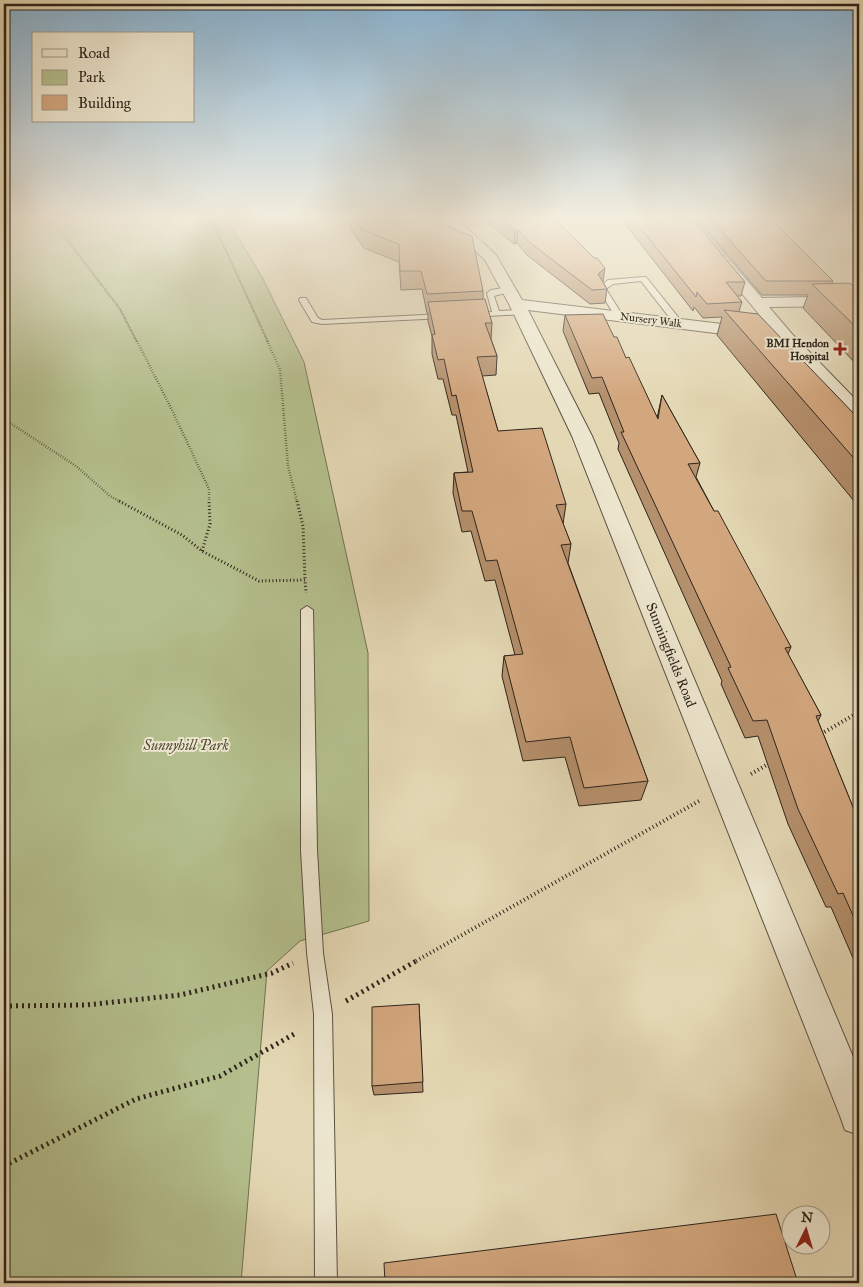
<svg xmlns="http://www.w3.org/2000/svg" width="863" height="1287" font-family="'IM FELL Great Primer',serif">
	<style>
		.green { fill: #b4bf8d; stroke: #717254 }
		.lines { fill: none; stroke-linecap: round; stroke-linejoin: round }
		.lane-casing { stroke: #5c5142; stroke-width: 2 }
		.street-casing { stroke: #5c5142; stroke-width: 2 }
		.path-far4 { stroke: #2e241c; stroke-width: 2; stroke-dasharray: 0.5 1; stroke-linecap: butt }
		.path-far3 { stroke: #2e241c; stroke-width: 2.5; stroke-dasharray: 0.5 2; stroke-linecap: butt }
		.path-far2 { stroke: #2e241c; stroke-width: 3; stroke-dasharray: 1 2.5; stroke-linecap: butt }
		.path-far1 { stroke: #2e241c; stroke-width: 4; stroke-dasharray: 1 3; stroke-linecap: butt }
		.path { stroke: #2e241c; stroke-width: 5; stroke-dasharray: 2 4; stroke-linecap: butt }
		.lane { fill: #ede6ce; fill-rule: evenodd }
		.street { fill: #ede6ce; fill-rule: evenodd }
		.wall { fill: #b5906c; stroke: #2e241c }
		.shaded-wall { fill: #947558; stroke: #2e241c }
		.building { fill: #d3a77e; stroke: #2e241c }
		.poi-dot { fill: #8f2418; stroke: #ede6ce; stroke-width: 2 }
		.labels { text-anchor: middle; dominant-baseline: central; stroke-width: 4; stroke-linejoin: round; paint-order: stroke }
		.far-street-label { font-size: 11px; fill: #2e241c; stroke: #ede6ce }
		.far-poi-label { font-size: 11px; font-weight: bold; fill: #2e241c; stroke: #ede6ce; text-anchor: end }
		.street-label { font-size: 14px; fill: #2e241c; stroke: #ede6ce }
		.park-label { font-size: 14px; font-style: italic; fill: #504b38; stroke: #ede6ce }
	</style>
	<rect width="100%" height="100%" fill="#e4d8b4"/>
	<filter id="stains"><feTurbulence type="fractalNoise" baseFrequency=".004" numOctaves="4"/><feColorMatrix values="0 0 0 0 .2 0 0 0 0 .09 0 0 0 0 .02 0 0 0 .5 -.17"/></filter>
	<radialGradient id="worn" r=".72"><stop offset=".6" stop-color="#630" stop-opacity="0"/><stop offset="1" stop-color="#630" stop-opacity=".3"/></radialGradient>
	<path class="green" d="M4,216H225L262,277L304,362L368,653L369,921L300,941L267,971L241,1283H4Z"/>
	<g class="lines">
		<g class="lane-casing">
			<g id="lane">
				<path d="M498,216H512L457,228L454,226Z"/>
				<path d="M643,277H646L682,322V326H676L641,281L613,284L606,289L623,316L616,318L598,288L608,280Z"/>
				<path d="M509,287L513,289L512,291L494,296L499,311L521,310L525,312L524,314L471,317V313L492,312L487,293L491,290Z"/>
				<path d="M300,298H306L318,318L322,320L444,314L448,316L444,318L322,324L312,322L299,300Z"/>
				<path d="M307,606L313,610L317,850L323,953L332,1014L337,1283H315L314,1014L307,953L301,850V610Z"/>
			</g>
		</g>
		<g class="street-casing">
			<path id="street" d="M440,216H454L496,255L522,300L772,330L678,216H691L762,298L859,296V306L769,307L792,334L859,403V419L852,417L781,341L528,310L592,436L859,1071V1135L845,1130L840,1116L572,436L509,304L485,260Z"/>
		</g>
		<g class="path-far4">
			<path d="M49,216L120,309L137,342"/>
			<path d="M210,216L268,342"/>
		</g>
		<g class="path-far3">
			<path d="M137,341L172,410L209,489V502"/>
			<path d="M267,341L280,369L288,466L297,502"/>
			<path d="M4,419L76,466L110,496L121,502"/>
		</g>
		<g class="path-far2">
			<path d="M119,501L182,535L202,551L259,581L305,580L306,593"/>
			<path d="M297,501L303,526L305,580"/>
			<path d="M202,551L210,524L209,501"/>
		</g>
		<g class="path-far1">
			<path d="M821,734L859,712"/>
			<path d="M751,774L770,763"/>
			<path d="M416,961L699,801"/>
		</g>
		<g class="path">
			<path d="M346,1001L418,960"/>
			<path d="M4,1006L86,1005L180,995L272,973L293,963"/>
			<path d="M4,1166L136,1099L220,1076L296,1033"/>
		</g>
		<use href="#lane" class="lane"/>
		<use href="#street" class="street"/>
	</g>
	<g class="wall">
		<path d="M342,216H419L483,291V300L492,323L491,339L497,356L496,375L482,376L498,431L566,504L563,524L571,544L568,563L648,781L641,800L579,806L565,757L523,761L502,676L504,656L515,655L495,580L485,581L471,531L462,532L453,493L454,473L468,472L456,415H452L443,379H438L432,354V336L428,321V313H427L422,289L401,290L399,262L364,248Z"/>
		<path d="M489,216H552L603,282L607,289L605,303L590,304L527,255L517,243L514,244L489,223Z"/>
		<path d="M619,216H690L745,282L741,296H737L742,302L739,311L859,419V507L717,335L722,317L703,318L694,307L693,311Z"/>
		<path d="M694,216H768L833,281L832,283L859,292V367L803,308L808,295H762Z"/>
		<path d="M846,216H859V246Z"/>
		<path d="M859,249V263L857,255Z"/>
		<path d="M565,315L614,337L626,358L657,418L662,395L700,463L696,477L714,511L791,647L788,654L821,715L818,721L857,817L859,818V972L831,907H826L788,824L758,736L745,738L721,684L722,681L618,449L619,443L599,393L589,394L563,331Z"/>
		<path d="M419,1004L423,1092L374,1095L372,1086Z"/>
	</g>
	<g class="shaded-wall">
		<path d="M518,230L517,243L514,244L515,231Z"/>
		<path d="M605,268L603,282L598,274Z"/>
	</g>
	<g class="building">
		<path d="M353,216H419L472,236L483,291L427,294L421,271H400L399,244L363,230Z"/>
		<path d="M497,216H552L594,258H597L605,268L598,274L607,289L592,290L529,242L518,230L515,231Z"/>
		<path d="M631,216H690L745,282H726L742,302L707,304L697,292L696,297Z"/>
		<path d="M708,216H768L833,281H766Z"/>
		<path d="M850,283L859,292V330L812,284Z"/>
		<path d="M485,299L492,323H485L497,356L477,357L498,431L542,428L566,504L556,505L571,544L561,545L648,781L584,788L570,737L526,742L504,656L523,654L497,560L486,561L472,511H462L454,473L473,472L456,395L452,396L444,359L438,360L432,335L435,334L428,302Z"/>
		<path d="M724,310L758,314L859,419V464Z"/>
		<path d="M603,314L614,337H617L626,358L629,357L658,419L662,395L700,463L688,464L714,511H718L791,647L785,648L821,715L816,716L857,817L859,818V929L843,893L838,894L798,809L767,720L753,721L728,668L731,667L621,432H624L602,377L592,378L565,315Z"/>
		<path d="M419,1004L423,1082L372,1086V1007Z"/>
		<path d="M776,1214L798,1283H385L384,1263Z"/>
	</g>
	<linearGradient id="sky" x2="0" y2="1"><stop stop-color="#89b5d5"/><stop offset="0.55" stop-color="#f3eddd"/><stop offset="1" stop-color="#f3eddd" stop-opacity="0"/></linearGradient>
	<rect width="863" height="396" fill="url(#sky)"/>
	<path class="poi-dot" d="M837.5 341.5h5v5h5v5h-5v5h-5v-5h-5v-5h5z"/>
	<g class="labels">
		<g class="far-street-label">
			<text transform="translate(651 320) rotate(7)">Nursery Walk</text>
		</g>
		<g class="far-poi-label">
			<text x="829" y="343">BMI Hendon<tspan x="829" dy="13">Hospital</tspan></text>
		</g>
		<g class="street-label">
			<text transform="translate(671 655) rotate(68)">Sunningfields Road</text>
		</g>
		<g class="park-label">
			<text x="186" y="745">Sunnyhill Park</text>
		</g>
	</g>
	<rect width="863" height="1287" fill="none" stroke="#e4d8b4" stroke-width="20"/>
	<rect x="5" y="5" width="853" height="1277" fill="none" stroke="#2e241c" stroke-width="2.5"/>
	<rect x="10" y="10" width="843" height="1267" fill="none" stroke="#2e241c"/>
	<rect x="32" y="32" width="162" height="90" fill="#ede6ce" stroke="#a19887"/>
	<rect x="42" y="49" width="25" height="8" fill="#ede6ce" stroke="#a19887"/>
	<text x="78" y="58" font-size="15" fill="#2e241c">Road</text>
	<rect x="42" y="70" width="25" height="15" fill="#b4bf8d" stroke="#a19887"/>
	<text x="78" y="82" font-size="15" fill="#2e241c">Park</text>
	<rect x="42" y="95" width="25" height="15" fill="#d3a77e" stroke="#a19887"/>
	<text x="78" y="108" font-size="15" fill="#2e241c">Building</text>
	<g transform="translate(806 1230) rotate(5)"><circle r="24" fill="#ede6ce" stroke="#a19887"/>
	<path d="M0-4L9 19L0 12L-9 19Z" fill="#8f2418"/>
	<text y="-8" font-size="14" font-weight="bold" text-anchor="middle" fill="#2e241c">N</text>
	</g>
	<rect width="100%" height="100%" filter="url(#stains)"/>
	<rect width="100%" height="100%" fill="url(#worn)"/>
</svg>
